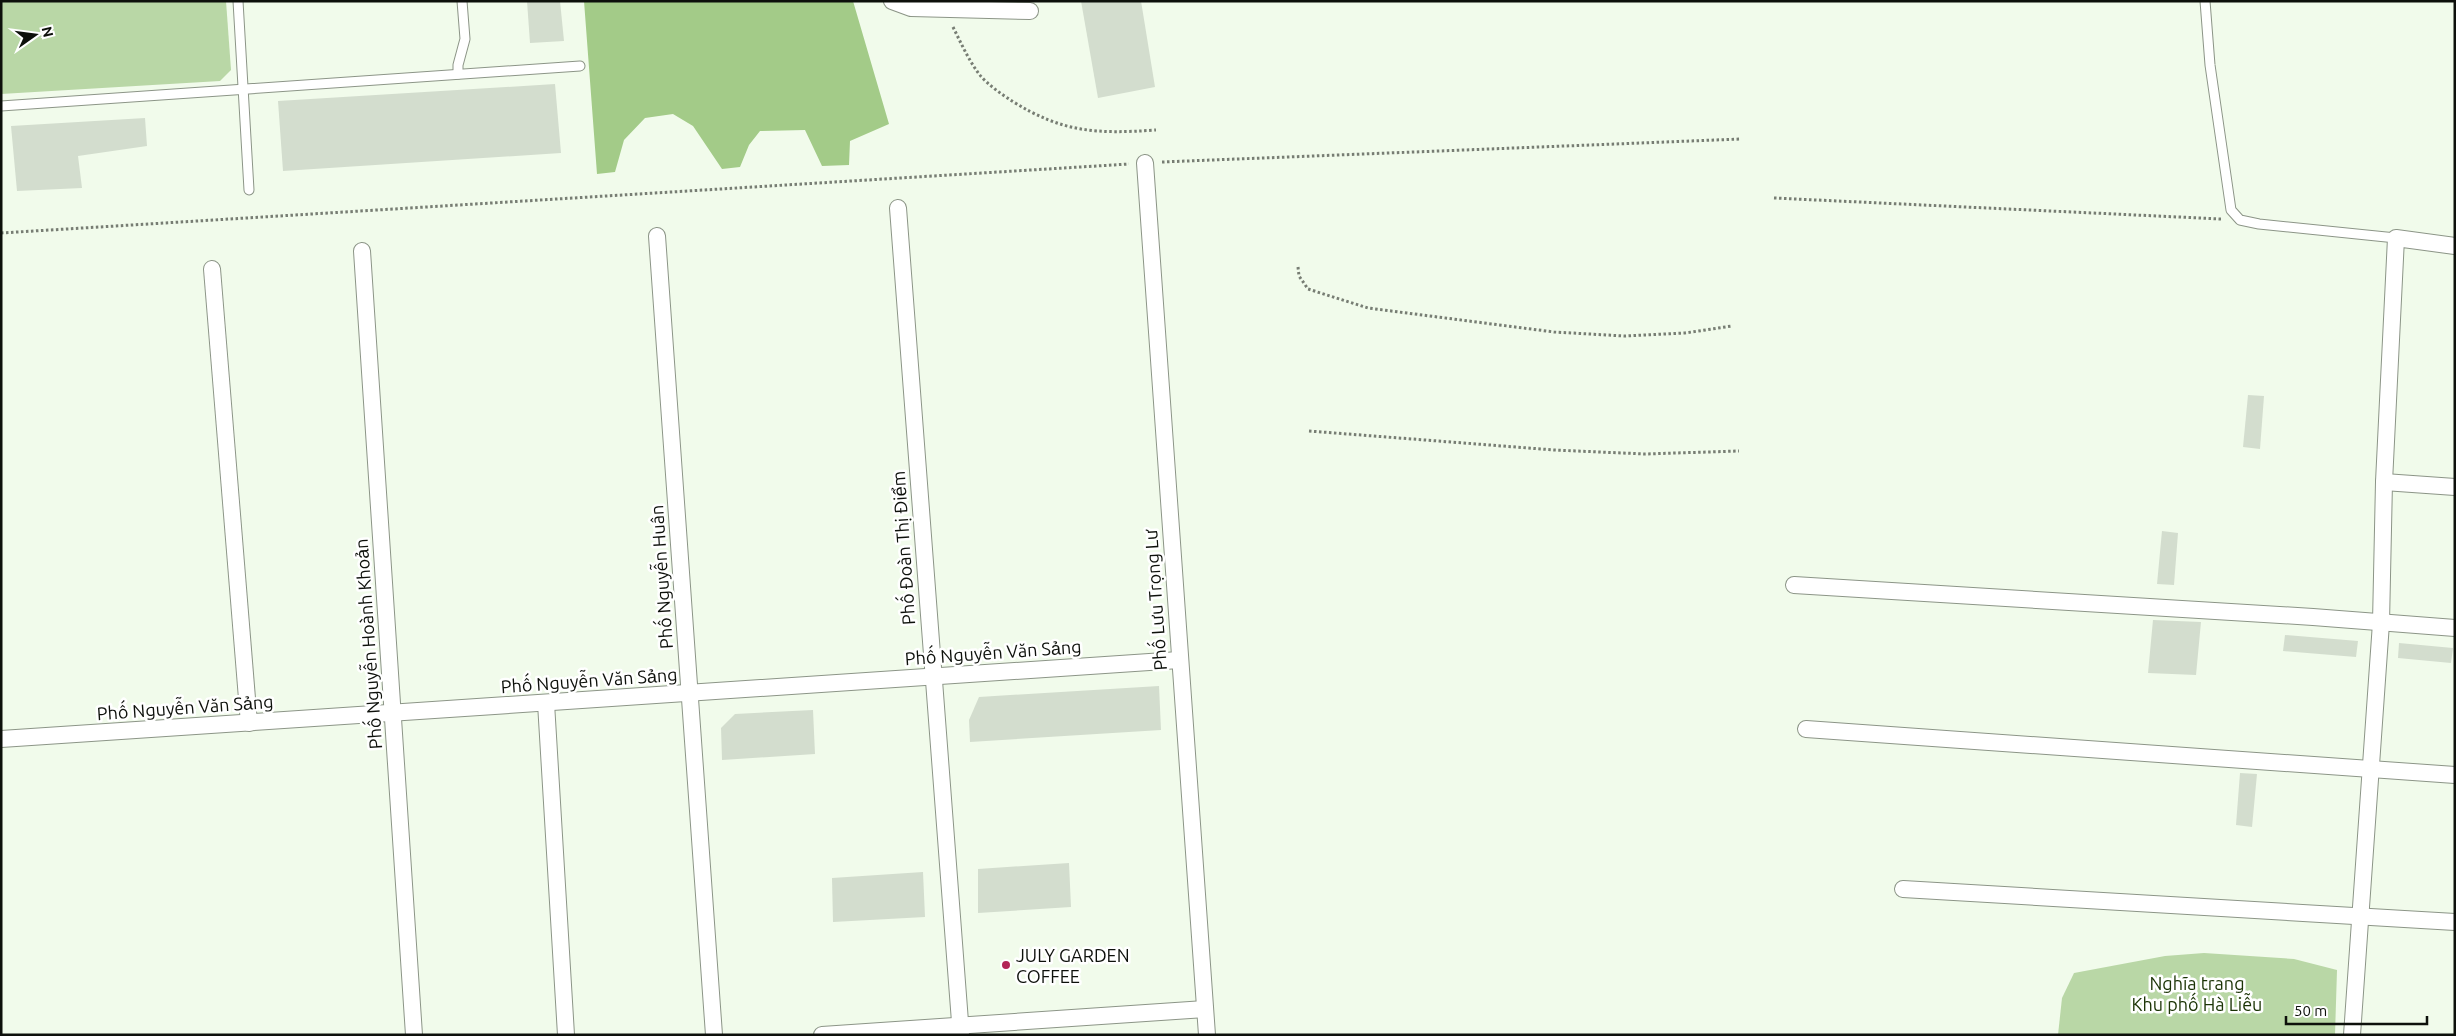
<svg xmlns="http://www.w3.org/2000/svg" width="2456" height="1036" font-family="Ubuntu,sans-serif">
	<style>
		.green { fill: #b9d7a6 }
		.water { fill: #a3cb88 }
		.building { fill: #d3ddce }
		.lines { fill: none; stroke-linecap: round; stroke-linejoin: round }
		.lane-casing { stroke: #8c9587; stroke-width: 11 }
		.street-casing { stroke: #8c9587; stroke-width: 18 }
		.path { stroke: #777d73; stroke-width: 3; stroke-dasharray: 2.5 2.5; stroke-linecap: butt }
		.lane { stroke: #fff; stroke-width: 9 }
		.street { stroke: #fff; stroke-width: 16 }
		.poi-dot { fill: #b32457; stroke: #fff; stroke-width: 2 }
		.labels { text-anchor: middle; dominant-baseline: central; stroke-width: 5; stroke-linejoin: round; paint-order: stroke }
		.street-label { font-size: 18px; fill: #0d100b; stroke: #fff }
		.poi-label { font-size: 18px; fill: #0d100b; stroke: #fff; text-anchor: start }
		.park-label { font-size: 18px; fill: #1a3304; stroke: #fff }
	</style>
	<rect width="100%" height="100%" fill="#f1fbeb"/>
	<g class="green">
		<path d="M1,1H226L231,70L220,81L1,94Z"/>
		<path d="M2204,953L2294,959L2337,970L2335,1035H2058L2062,998L2074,973L2165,956Z"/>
	</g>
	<path class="water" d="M584,1H853L889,124L850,141L849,165L822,166L805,130L760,131L749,145L740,167L722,169L693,126L673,114L645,118L624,140L615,172L597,174Z"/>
	<g class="building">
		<path d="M527,1H560L564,41L530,43Z"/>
		<path d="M1081,1H1141L1155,87L1098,98Z"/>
		<path d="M555,84L561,153L283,171L278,101Z"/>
		<path d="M145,118L147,146L78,156L82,188L17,191L11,126Z"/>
		<path d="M2248,395L2264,396L2260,449L2243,447Z"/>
		<path d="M2162,531L2178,533L2174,585L2157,584Z"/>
		<path d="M2153,620L2201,622L2196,675L2148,673Z"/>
		<path d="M2285,635L2358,641L2356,657L2283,651Z"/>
		<path d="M2399,643L2453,648L2451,663L2398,658Z"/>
		<path d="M1159,686L1161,730L970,742L969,720L979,697Z"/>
		<path d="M813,710L815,754L722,760L721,728L735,714Z"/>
		<path d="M2240,773L2257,774L2252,827L2236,825Z"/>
		<path d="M1069,863L1071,907L978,913V869Z"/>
		<path d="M923,872L925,917L833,922L832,878Z"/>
	</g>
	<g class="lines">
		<g class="lane-casing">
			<g id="lane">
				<path d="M238,1L249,190"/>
				<path d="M2205,1L2210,65L2231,210L2240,220L2259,224L2396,238"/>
				<path d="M458,74V65L465,39L462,1"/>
				<path d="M1,106L580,66"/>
			</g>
		</g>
		<g class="street-casing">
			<g id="street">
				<path d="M892,1L911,8L1030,11"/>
				<path d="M1145,163L1207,1035"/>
				<path d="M898,208L961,1035"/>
				<path d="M657,236L714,1035"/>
				<path d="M362,251L414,1035"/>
				<path d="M212,269L249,723"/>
				<path d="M2384,482L2455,487"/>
				<path d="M1794,585L2313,617L2455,628"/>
				<path d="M546,703L566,1035"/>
				<path d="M1806,729L2455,775"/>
				<path d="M1,739L1179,660"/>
				<path d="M1903,889L2455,922"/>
				<path d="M822,1035L1205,1009"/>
				<path d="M2352,1035L2381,623L2384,482L2396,238L2455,246"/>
			</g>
		</g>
		<g class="path">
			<path d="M953,27C961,43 968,59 979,74C987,84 1001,94 1012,101C1063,133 1097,134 1156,130"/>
			<path d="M1162,162L1741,139"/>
			<path d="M1774,198L2221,219"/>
			<path d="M1,233L1129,164"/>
			<path d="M1298,267L1299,276L1308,289L1368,308L1554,332L1624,336L1685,333L1732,326"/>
			<path d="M1309,431L1554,450L1645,454L1739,451"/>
		</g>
		<use href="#lane" class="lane"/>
		<use href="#street" class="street"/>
	</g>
	<circle class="poi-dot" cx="1006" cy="965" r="5"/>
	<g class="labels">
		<g class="street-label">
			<text transform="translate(903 548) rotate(-94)">Phố Đoàn Thị Điểm</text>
			<text transform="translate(661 577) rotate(-94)">Phố Nguyễn Huân</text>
			<text transform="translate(1155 600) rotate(-94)">Phố Lưu Trọng Lư</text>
			<text transform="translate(368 644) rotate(-94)">Phố Nguyễn Hoành Khoản</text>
			<text transform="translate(993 652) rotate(-4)">Phố Nguyễn Văn Sảng</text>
			<text transform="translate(589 680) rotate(-4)">Phố Nguyễn Văn Sảng</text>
			<text transform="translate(185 707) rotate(-4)">Phố Nguyễn Văn Sảng</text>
		</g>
		<g class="poi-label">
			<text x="1016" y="955">JULY GARDEN<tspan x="1016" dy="21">COFFEE</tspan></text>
		</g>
		<g class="park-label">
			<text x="2197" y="983">Nghĩa trang<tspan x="2197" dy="21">Khu phố Hà Liễu</tspan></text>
		</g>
	</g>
	<rect width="2456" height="1036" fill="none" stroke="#0d100b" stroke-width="5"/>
	<g transform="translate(35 35) rotate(76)" stroke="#ffffff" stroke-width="4" paint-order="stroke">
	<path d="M0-4L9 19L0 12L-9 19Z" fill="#0d100b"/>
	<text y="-8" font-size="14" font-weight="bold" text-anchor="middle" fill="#0d100b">N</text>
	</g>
	<path d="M2286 1016v8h141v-8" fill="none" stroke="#0d100b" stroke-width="2.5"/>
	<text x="2294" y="1016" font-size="15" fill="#0d100b" stroke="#ffffff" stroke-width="4" paint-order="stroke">50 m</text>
</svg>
